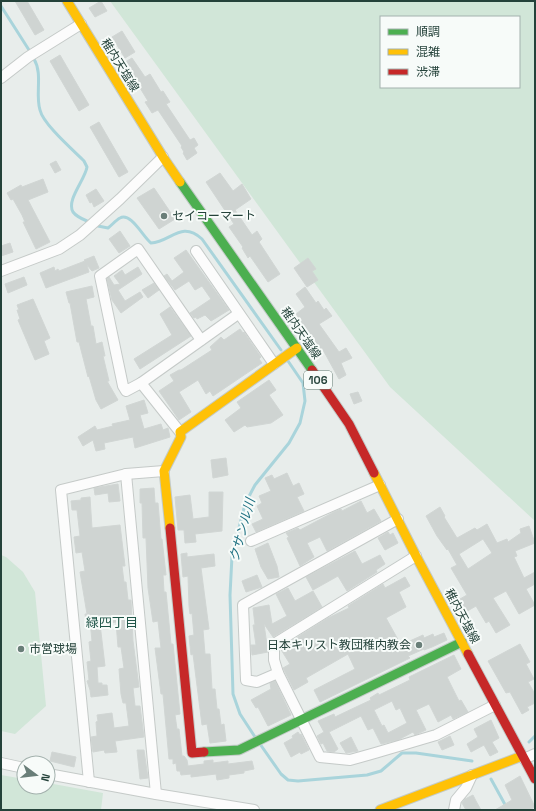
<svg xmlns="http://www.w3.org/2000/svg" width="536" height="811" font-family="'Space Grotesk','Noto Sans JP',sans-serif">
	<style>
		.green { fill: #d1e6d8; fill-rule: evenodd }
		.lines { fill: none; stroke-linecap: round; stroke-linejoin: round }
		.stream { stroke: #a9d4db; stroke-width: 3 }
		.building { fill: #cfd4d2; stroke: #d1d6d4; fill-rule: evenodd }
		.street-casing { stroke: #c5cac8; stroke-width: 12 }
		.fast-casing { stroke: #c3cbc8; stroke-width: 11 }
		.slow-casing { stroke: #c3cbc8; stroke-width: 11 }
		.jam-casing { stroke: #c3cbc8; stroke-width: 11 }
		.street { stroke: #fcfcfc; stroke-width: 10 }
		.fast { stroke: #4caf50; stroke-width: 9 }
		.slow { stroke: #ffc107; stroke-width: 9 }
		.jam { stroke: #c62828; stroke-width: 9 }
		.poi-dot { fill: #697e78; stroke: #f7fbf9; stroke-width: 1.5 }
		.labels { text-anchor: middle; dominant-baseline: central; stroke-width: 4; stroke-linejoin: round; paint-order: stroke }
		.shield { fill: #f7fbf9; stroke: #637a73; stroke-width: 1 }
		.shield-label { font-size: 11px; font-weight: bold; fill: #24423a }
		.street-label { font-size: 12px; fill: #24423a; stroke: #f7fbf9 }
		.poi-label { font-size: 12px; fill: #24423a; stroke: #f7fbf9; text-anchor: start }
		.water-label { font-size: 13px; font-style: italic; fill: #1c6f80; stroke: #f7fbf9 }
		.neighbourhood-label { font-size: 13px; fill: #1f5548; stroke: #f7fbf9 }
	</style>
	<rect width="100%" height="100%" fill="#e8edeb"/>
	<g class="green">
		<path d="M110,1H535V521L390,387ZM381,17H519V87H381Z"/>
		<path d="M1,555L6,557L23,572L35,592L46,706L15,734L1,731Z"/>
		<path d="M1,775L24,779V787H48V783L103,793L101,810H1Z"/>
	</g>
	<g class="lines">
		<g class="stream">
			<path d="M1,6L29,50"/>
			<path d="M34,59C43,74 35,94 40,110C43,124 73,150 84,161L87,167C85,180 66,200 73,212C76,216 82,219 87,221"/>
			<path d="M98,226L108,228C112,225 116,220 120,218C131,212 143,237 151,243C171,242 181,220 202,239L281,350"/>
			<path d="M255,737L240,714L233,694L230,595L232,556L245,504L255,485L289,443L300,423L305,401L303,383L288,361"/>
			<path d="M529,742L535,736"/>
			<path d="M260,744L281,774L288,780L298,781L367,775L381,771L402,753H416L472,761"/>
			<path d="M491,779L508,810"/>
		</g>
	</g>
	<g class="building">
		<path d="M15,1H27L44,30L35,35Z"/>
		<path d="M101,1L107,11L95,17L89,8Z"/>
		<path d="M122,31L135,52L125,58L112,37Z"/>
		<path d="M60,55L89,105L79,111L50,61Z"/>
		<path d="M132,58L145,77L150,74L161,92L163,91L170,102L166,104L190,140L194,138L198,145L194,148L197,153L187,160L183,153L184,152L181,147L182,146L158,110L152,113L145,102L148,101L134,78L132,80L122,64Z"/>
		<path d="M99,122L128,172L119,177L90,127Z"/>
		<path d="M56,161L61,170L55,173L50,164Z"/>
		<path d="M220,173L233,191L242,184L251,199L235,210L252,235L257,231L262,239L259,242L280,274L268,282L250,256L248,258L242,248L243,247L229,227L234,224L206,182Z"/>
		<path d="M43,179L48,192L28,200L50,242L36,249L23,222H25L22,215L13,199L11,200L7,193L21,185L22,187Z"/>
		<path d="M154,188L175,219L159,229L137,198Z"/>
		<path d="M96,189L104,201L94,207L92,202L90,203L86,195Z"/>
		<path d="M120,231L130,246L119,253L109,239Z"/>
		<path d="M10,243L13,252L1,256V246Z"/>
		<path d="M186,250L229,310L211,321L205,315L197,319L196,317L194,318L190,313L211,299L202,286L195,290L189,281L175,290L164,276L167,274L172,281L184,272L174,258Z"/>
		<path d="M94,256L99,268L92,271L87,265L89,272L46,288L40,273L54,267L55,271L58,269L59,271L85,261L84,260Z"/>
		<path d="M308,258L316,269L312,271L318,280L307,287L294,268Z"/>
		<path d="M138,267L142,274L118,290L125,301L140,292L143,297L121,313L112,300L107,279L109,277L114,285L120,284L114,276L122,270L125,275Z"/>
		<path d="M24,277L27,285L8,293L5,284Z"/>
		<path d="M154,283L159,290L148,298L142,290Z"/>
		<path d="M92,286L94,297L86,299L91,326H93L96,344L102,342L105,356H103L109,381H107L118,400L101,409L96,400L89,376L88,377L79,342H77L70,303H69L66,292Z"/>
		<path d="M305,287L316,303L318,301L324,310L326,308L332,316L319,324L339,352L346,348L352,358L341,363L346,375L339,379L322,348L320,349L296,314L305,307L296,294Z"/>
		<path d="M33,299L50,338L44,341L49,354L35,360L18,320L20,319L17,310H19L17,305Z"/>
		<path d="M170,307L191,336L140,369L134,359L172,335L160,314Z"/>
		<path d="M240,329L243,333L244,332L261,357L259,359L262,363L213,396L210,391L206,394L198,380L179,392L191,412L179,420L159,391L174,381L170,375L179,370H181L212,350L210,347L221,337L224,340Z"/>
		<path d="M269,380L276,390L269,395L283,415L271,423L247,427L245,425L234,432L225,420L241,408L237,402Z"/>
		<path d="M358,392L362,401L354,404L350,394Z"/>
		<path d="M144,400L148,413L140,415L144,429L161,424L163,430L168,428L170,437L135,448L133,437L104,443L105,449L96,451L93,440L83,446L78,437L95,426L97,430L113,426L112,424L130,420L126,406Z"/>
		<path d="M226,458L228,475L213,478L211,460Z"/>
		<path d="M287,473L293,486L299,483L304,494L297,497L304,511L256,532L252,524L263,519L257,506L262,503L259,496L271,491L265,478L272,475L274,479Z"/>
		<path d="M118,484L120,501L109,502L108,493L95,495L94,488Z"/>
		<path d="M154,488L155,503H158L161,539H162L166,575H163L164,592H166L171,644H173L180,714L175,715L177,729H179L182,756H184L187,760L188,766L204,764V761L213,760V763L228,761V764L252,761L254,769L244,771V773L229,775V778L217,780L216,774L191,777V774L181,775L180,771H177L176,763L173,764V759H169L163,694H161L155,648H161L158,621L153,622L148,588L146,538H143L142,503H140V489Z"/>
		<path d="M209,492H223L222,531L195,534L196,542L185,543L184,530H178L175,497L190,495L193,519L209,517Z"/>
		<path d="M90,497L92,528L120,525L125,566H122L124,582H126L128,600H131L133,641L139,687L133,688L135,706H140L144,737L115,741L117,752L105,753L104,750L93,752L91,737L97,736L96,722L98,721L97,715L112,713L114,728L129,726L126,703H123L121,694L119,669L124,668L121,647H118L116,622L100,624L105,666L97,667L98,683H102V685H107L108,695L91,697L90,690L87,681L89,680L87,662L91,661L89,642L92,641L90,621H86L85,614H87L80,572L85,571L82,552L76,553L74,537L80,536L77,510H72L71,501L81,500V498Z"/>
		<path d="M361,501L367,513L374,509L381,521L327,551L320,537L307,543L314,557L300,566L287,538L289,537L286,533L298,528L300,530L334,512L341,509L342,511Z"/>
		<path d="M440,507L445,516L444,517L457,538L475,528L477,530L487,524L497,543L507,539L508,542L521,533L520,529L529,526L535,543L515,551L517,556L514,557L524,578L535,572V584L526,589L535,605L519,614L506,591L493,598L510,625L496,633L489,621L486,623L476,606L464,613L459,604L462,603L460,599L467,595L451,568L457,565L448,549L447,550L437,536L426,516ZM483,539L492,553L468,569L459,554Z"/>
		<path d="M388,532L390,535L393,533L398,543L385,550L378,538Z"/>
		<path d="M268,543L277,566L279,577L268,579L261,567L255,549Z"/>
		<path d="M355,551L362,564L380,555L385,564L376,570L377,572L347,591L338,576L313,590L306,577Z"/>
		<path d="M187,553V557L214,554L215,566L201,568L209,629L203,630L205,654H210L212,689H215L217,709H219L221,725L224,724L226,741L210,743L207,724L202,725L193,654L191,655L189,636L194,635L192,613L190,614L189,606L188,576L183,577L181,554Z"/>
		<path d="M257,575L262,587L246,592L242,581Z"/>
		<path d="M405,577L410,586L399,592L406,607L386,618L401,645L423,635L424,638L433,634L434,637L444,633L447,640L432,647L424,650V649L408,656L410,658L320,702L314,690L355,669L348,654L306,678L308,682L294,690L283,668L290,664L280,648L328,618L349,608L348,606L383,584L385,588Z"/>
		<path d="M288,588L295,601L313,591L322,607L273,637L264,624L268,652L252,655L251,645H256L253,625H255L253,608L269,605L272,624L287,616L276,594Z"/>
		<path d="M520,644L530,662L526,664L534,679L528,682L535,694V703L527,707L529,710L522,714L510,692L506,693L488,661Z"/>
		<path d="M454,655L461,669L447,677L459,701L461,700L468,712L453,719L451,715L438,722L429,704L416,710L426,730L415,735L413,732L398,740L381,744L373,728L368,730L361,716L329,732L338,749L334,752L327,751L323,743L321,744L317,736L324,732L318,721L334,714L335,717L356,707L371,700L370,698L378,693L379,695L410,680L409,677ZM392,701L396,710L400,708L407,723L388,733L384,725L382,726L374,710Z"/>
		<path d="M275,681L291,715L268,726L258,707L256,708L251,700L271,689L270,683Z"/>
		<path d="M491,720L499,738L492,742L498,752L490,756L484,745L471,752L467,744L478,737L474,729Z"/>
		<path d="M298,732L300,735L301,734L309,750L301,754L300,752L291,757L284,743L293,738L292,736Z"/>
		<path d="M450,736L454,745L442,750L438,742Z"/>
		<path d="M351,737L358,751L346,753L340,743Z"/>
		<path d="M137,750H144L148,778L140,779Z"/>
		<path d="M52,752L76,757L74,767L50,761Z"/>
		<path d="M520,776L535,807L529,810H495L512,800L505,785Z"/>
		<path d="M473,795L476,801L481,810H466L462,803L465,799Z"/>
	</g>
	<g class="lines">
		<g class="street-casing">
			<g id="street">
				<path d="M1,78L28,57L81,24"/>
				<path d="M196,251L274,364"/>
				<path d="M1,271L59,249L80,235L120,199L163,157"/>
				<path d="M141,383L238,314"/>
				<path d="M180,432L141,383L126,391L123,386L100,276L138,249L201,340"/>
				<path d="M126,474L156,794"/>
				<path d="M251,541L380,485"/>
				<path d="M416,556L274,644V660L278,673L320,757L350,760L375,753L436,735L495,705"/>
				<path d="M278,673L257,682L246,680L243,605L398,519"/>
				<path d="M524,759L535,754"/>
				<path d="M1,763L24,768"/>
				<path d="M48,774L156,794L254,810"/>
				<path d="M89,782L61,490L126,474L164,471"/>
				<path d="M454,810L456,800L466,788L472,775"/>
			</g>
		</g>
		<g class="fast-casing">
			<g id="fast">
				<path d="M180,182L312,370"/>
				<path d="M204,752L239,750L462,642"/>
			</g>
		</g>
		<g class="slow-casing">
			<g id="slow">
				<path d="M67,1L163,157L180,182"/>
				<path d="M374,473L416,556L468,654"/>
				<path d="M170,528L164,471L181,437L180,432L297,348"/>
				<path d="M380,810L522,756"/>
			</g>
		</g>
		<g class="jam-casing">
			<g id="jam">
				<path d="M312,370L349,424L374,473"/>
				<path d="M170,528L192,753L204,752"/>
				<path d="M468,654L535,779"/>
			</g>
		</g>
		<use href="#street" class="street"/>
		<use href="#fast" class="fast"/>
		<use href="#slow" class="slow"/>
		<use href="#jam" class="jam"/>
	</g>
	<g class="poi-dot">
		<circle cx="164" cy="216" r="4"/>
		<circle cx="419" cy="645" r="4"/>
		<circle cx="21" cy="649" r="4"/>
	</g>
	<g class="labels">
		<rect class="shield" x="304" y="371" width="28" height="18" rx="3"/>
		<g class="shield-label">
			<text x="318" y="380">106</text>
		</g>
		<g class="street-label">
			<text transform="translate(120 65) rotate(58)">稚内天塩線</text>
			<text transform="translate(301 333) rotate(55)">稚内天塩線</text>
			<text transform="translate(462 616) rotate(62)">稚内天塩線</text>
		</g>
		<g class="poi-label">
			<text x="172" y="216">セイコーマート</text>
			<text x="411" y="645" text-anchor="end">日本キリスト教団稚内教会</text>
			<text x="29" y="649">市営球場</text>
		</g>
		<g class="water-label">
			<text transform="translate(242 530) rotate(-75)">クサンル川</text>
		</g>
		<g class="neighbourhood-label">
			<text x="112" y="622">緑四丁目</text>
		</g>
	</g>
	<rect width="536" height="811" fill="none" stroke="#24423a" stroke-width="4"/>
	<rect x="380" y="16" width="140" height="72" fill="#f7fbf9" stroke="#a3b1ad"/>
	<rect x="388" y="29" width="20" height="6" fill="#4caf50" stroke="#a3b1ad"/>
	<text x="416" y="36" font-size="12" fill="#24423a">順調</text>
	<rect x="388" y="49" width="20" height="6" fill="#ffc107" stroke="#a3b1ad"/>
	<text x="416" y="56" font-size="12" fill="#24423a">混雑</text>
	<rect x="388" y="69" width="20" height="6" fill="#c62828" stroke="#a3b1ad"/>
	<text x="416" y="76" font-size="12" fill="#24423a">渋滞</text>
	<g transform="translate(36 775) rotate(105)"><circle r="19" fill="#f7fbf9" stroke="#a3b1ad"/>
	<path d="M0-3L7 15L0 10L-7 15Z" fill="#697e78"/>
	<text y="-6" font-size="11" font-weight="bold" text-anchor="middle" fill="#24423a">N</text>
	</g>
</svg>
